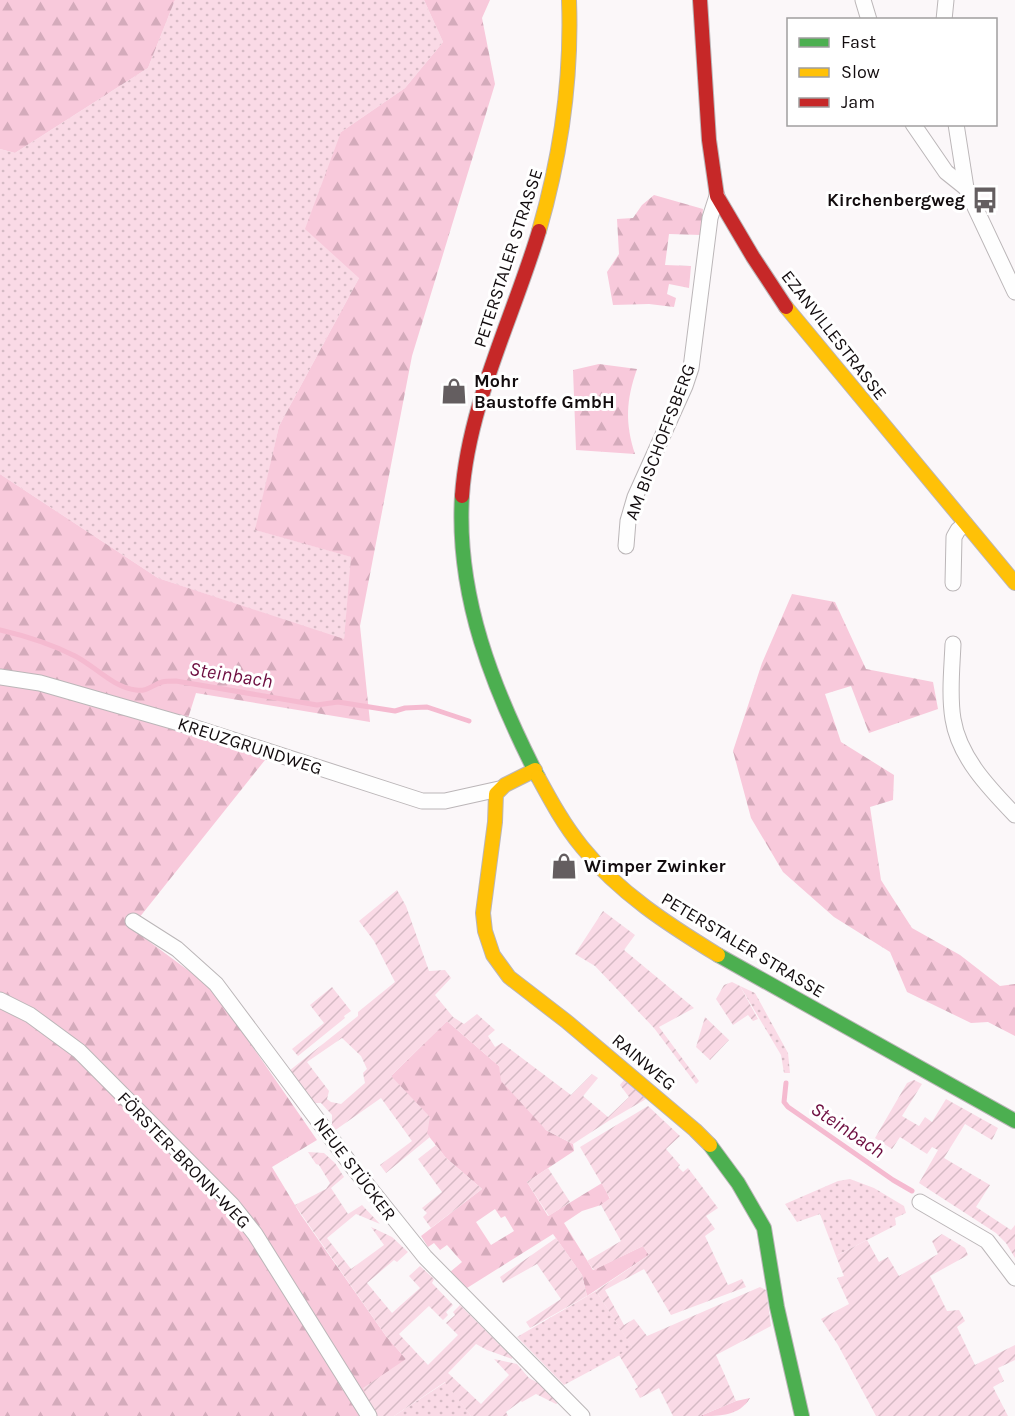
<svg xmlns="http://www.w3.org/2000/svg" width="1015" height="1416" font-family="Karla,sans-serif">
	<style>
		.grass { fill: url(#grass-dots) }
		.forest { fill: url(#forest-firs); fill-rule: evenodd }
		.garden { fill: url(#garden-furrows); fill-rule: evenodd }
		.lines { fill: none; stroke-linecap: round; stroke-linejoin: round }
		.stream { stroke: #f5bad0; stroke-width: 5 }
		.street-casing { stroke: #bbb6b8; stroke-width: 17 }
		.fast-casing { stroke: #bbb6b8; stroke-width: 16 }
		.slow-casing { stroke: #bbb6b8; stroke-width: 16 }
		.jam-casing { stroke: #bbb6b8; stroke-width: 16 }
		.street { stroke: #fefefe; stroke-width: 15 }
		.fast { stroke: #4caf50; stroke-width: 14 }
		.slow { stroke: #ffc107; stroke-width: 14 }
		.jam { stroke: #c62828; stroke-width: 14 }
		.labels { text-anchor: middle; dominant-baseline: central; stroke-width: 6; stroke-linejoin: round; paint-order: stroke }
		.poi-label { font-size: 18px; font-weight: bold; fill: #120c0e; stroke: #fff; text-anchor: start }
		.street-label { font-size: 18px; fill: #120c0e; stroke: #fff }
		.water-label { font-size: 20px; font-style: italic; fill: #6d0e40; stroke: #fff }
	</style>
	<defs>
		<pattern id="grass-dots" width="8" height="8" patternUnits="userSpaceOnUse" patternTransform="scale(1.5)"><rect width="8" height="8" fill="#fadae6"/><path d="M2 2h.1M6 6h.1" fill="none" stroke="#d5bac4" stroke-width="1.8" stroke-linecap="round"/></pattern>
		<pattern id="forest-firs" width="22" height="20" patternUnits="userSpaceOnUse" patternTransform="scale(1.5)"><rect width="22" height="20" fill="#f8c9db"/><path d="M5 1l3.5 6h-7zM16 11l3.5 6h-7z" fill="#d4abbb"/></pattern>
		<pattern id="garden-furrows" width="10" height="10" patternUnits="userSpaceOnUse" patternTransform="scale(1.5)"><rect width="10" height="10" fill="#fadae6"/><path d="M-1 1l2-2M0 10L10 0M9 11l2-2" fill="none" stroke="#d5bac4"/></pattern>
	</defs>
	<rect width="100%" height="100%" fill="#fbf7f9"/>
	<g class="grass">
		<path d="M175,0H424L443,42L405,88L341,132L359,278L279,426L256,530L352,557L344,640L158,578L0,474V149L15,153L148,68Z"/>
		<path d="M740,986L755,993L788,1053L790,1073H784L781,1055Z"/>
		<path d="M850,1179L874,1188L904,1206L906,1213L895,1218L896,1225L836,1256L820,1214L797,1222L785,1204L838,1181Z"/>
		<path d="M596,1291L633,1348L564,1385L517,1337Z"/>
		<path d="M446,1382L471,1416H394Z"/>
	</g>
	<g class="forest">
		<path d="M0,0H175L148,68L15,153L0,149Z"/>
		<path d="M424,0H490L482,18L495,84L412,356L360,626L370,722L196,693L184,731L265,760L131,928L212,988L317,1140L272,1167L301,1215L386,1336L406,1359L376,1416H0V474L158,578L344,639L351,557L255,530L279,426L359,278L305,229L341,132L405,88L443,42Z"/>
		<path d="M654,195L703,209L701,235L669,234L665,265L691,266L689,288L669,284L667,294L676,298L674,307L649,304L613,305L607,272L619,254L617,219L633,218L642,205Z"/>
		<path d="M599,364L637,369C626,400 625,423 635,454L576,450L573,370Z"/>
		<path d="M792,594L835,602L866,669L933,682L938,709L869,733L851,686L825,694L841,742L894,775L893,800L870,807L881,880L912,928L960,955L1000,986L1015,984V1036L988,1022L971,1023L907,992L890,952L834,917L783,872L751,818L733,751L762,663Z"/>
		<path d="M447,1021L499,1066L546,1130L573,1144L574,1151L527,1182L548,1216L602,1183L610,1199L601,1205L582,1211L564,1223L593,1270L643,1246L649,1255L587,1296L582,1275L553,1234L467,1288L450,1272L462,1262L447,1245L440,1250L434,1243L428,1247L421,1236L482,1189L446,1158L427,1134L391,1076ZM495,1209L501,1218L505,1216L514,1231L491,1245L476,1222Z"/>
		<path d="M750,1398C739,1416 721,1416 700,1416L736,1401Z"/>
	</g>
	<g class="garden">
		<path d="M397,890L406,906L429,971L445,970L451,978L435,995L453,1017L464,1024L477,1014L495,1030L488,1036L495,1047L502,1043L571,1095L592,1074L598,1078L583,1096L608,1117L629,1097L620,1085L624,1080L646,1099L610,1120L573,1144L546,1130L501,1081L499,1066L447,1021L391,1076L430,1117L427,1134L430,1137L386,1173L380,1165L412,1141L381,1098L334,1131L332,1127V1115L321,1103H312L289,1071L358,1016V1012L395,982L374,941L359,921ZM342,1038L361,1056L367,1069L363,1073L365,1083L341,1104L331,1102L327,1099L329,1091L307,1062Z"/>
		<path d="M603,911L635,935L624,950L694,1008L659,1027L699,1081L696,1084L654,1028L595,966L575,954Z"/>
		<path d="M732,982L740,986L758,1019L753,1021L748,1015L733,1025L716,999L724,985Z"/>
		<path d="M332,987L351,1011L344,1016L345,1018L298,1056L292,1049L324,1023L310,1005Z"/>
		<path d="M705,1017L729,1040L710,1060L696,1047Z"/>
		<path d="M914,1080L922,1084L902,1116L919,1126L925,1117L932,1122L946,1099L998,1128L992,1140L965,1124L944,1158L990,1185L976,1207L1011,1230L1015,1225V1258L1006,1243L996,1233L919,1183L938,1150L932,1147L927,1154L900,1137L892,1149L875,1138L907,1083Z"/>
		<path d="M648,1106L680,1136L666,1149L680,1165L678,1167L683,1172L688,1168L718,1208L706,1216L715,1229L705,1236L728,1285L742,1279L746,1287L671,1315L644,1269L605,1290L624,1325L634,1319L647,1336L760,1287L766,1290L771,1326L716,1355L736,1401L700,1416H673L659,1388L640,1398L635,1389L638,1387L619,1355L632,1347L596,1291L649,1255L643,1246L594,1270L587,1261L621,1241L601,1205L610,1198L580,1147Z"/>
		<path d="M436,1145L446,1158L482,1189L431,1228L423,1217L427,1213L422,1208L442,1192L418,1159Z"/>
		<path d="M308,1152L324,1153L335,1163L344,1177L331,1188L348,1214L362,1205L380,1224L356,1214L327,1238L351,1269L384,1245L371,1227L392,1237L408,1252L397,1262L394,1260L367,1283L392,1313L420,1288L409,1276L420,1266L434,1279L432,1283L453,1305L446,1312L448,1315L443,1320L429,1306L399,1334L428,1365L458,1335L446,1323L455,1315L453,1312L460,1305L512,1357V1359L487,1350L476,1344L448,1373L481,1404L509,1375L494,1359L517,1364L529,1378L540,1384L558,1403L556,1404L536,1394L522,1402L521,1401L506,1412L508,1416H471L445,1382L394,1416H376L363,1388L406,1359L386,1336L295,1205L326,1189L330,1183L319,1165L316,1164Z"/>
		<path d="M548,1168L570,1202L549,1216L527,1182Z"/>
		<path d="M942,1234L965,1248L968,1255L930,1276L947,1311L959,1310L965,1321L957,1327L975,1365L1015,1345V1360L998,1368L1004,1381L993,1387L1008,1416H876L838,1345L821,1319L849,1304L837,1278L844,1276L836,1256L867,1240L879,1262L888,1257L899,1276L938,1254L932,1241Z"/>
		<path d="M556,1238L582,1275L587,1296L530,1328L526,1322L561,1299L537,1264L503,1283L500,1277Z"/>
	</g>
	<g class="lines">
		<g class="stream">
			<path d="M0,630C26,636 51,644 75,656C95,666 112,687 136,690C147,692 152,685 162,682C166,681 171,681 176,681L317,705L338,702L395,711L405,708L427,707L469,721"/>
			<path d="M786,1083L784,1102L788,1107L893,1180L912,1191"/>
		</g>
		<g class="street-casing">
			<g id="street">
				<path d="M863,0L869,20"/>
				<path d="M944,20L946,0"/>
				<path d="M913,124L946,172L966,188"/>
				<path d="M956,124L966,188L1015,292"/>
				<path d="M626,546L628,521L635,497L685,386L691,368L710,218L717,196"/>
				<path d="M953,583L954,537L958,530L965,524"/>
				<path d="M953,644C952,668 949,695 953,719C959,757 989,788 1015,815"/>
				<path d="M0,677L40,683L193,727L422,801H445L499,789"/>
				<path d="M133,921L177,949L216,984L352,1166L425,1257L582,1416"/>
				<path d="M0,1000L30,1015L79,1051L232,1205L255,1234L369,1416"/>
				<path d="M920,1202L987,1241L1015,1278"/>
			</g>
		</g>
		<g class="fast-casing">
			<g id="fast">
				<path d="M462,496C456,596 493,689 538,777"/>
				<path d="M718,955L1015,1121"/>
				<path d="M710,1145L738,1183L764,1228L777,1307L802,1416"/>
			</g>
		</g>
		<g class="slow-casing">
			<g id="slow">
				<path d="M539,231C561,155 572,79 569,0"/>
				<path d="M786,307L1015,583"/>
				<path d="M535,770L505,785L496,794L495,822L483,913L485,931L493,955L509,977L566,1021L695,1130L710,1145"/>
				<path d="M538,777C551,801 564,825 582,847C619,893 669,925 718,955"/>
			</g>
		</g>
		<g class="jam-casing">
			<g id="jam">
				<path d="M700,0L709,140L717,196L753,257L786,307"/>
				<path d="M462,496C468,405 513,318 539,231"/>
			</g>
		</g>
		<use href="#street" class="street"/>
		<use href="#fast" class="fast"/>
		<use href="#slow" class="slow"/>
		<use href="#jam" class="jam"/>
	</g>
	<defs>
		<g id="bus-bare" transform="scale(2.07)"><path d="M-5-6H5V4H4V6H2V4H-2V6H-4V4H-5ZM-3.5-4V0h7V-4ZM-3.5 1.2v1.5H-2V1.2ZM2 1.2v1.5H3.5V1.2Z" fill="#645e60" stroke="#fff" stroke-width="2.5" paint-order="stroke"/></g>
		<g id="shop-bare" transform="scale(2.07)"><path d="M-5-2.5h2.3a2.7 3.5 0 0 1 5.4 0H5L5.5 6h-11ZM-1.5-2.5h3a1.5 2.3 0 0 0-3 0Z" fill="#645e60" stroke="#fff" stroke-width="2.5" paint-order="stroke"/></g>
	</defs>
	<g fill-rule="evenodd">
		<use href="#bus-bare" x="985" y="200"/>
		<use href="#shop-bare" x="454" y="391"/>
		<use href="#shop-bare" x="564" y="866"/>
	</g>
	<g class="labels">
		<g class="poi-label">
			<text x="965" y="200" text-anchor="end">Kirchenbergweg</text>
			<text x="474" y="381">Mohr<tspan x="474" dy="21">Baustoffe GmbH</tspan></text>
			<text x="584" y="866">Wimper Zwinker</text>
		</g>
		<g class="street-label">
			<text transform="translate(508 258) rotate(-72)">PETERSTALER STRASSE</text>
			<text transform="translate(834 335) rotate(52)">EZANVILLESTRASSE</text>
			<text transform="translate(660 442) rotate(-69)">AM BISCHOFFSBERG</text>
			<text transform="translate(250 746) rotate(18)">KREUZGRUNDWEG</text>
			<text transform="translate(743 945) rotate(31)">PETERSTALER STRASSE</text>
			<text transform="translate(644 1062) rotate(40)">RAINWEG</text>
			<text transform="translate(184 1160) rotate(46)">FÖRSTER-BRONN-WEG</text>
			<text transform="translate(355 1169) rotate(53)">NEUE STÜCKER</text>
		</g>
		<g class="water-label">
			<text transform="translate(231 675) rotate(9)">Steinbach</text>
			<text transform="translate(848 1130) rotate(34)">Steinbach</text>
		</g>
	</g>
	<rect x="787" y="18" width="210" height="108" fill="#ffffff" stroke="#a09e9f" stroke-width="1.5"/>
	<rect x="799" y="38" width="30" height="9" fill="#4caf50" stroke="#a09e9f" stroke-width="1.5"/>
	<text x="841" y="48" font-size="18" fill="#120c0e">Fast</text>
	<rect x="799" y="68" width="30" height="9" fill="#ffc107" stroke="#a09e9f" stroke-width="1.5"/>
	<text x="841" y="78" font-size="18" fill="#120c0e">Slow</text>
	<rect x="799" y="98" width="30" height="9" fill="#c62828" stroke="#a09e9f" stroke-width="1.5"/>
	<text x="841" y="108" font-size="18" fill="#120c0e">Jam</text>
</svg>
